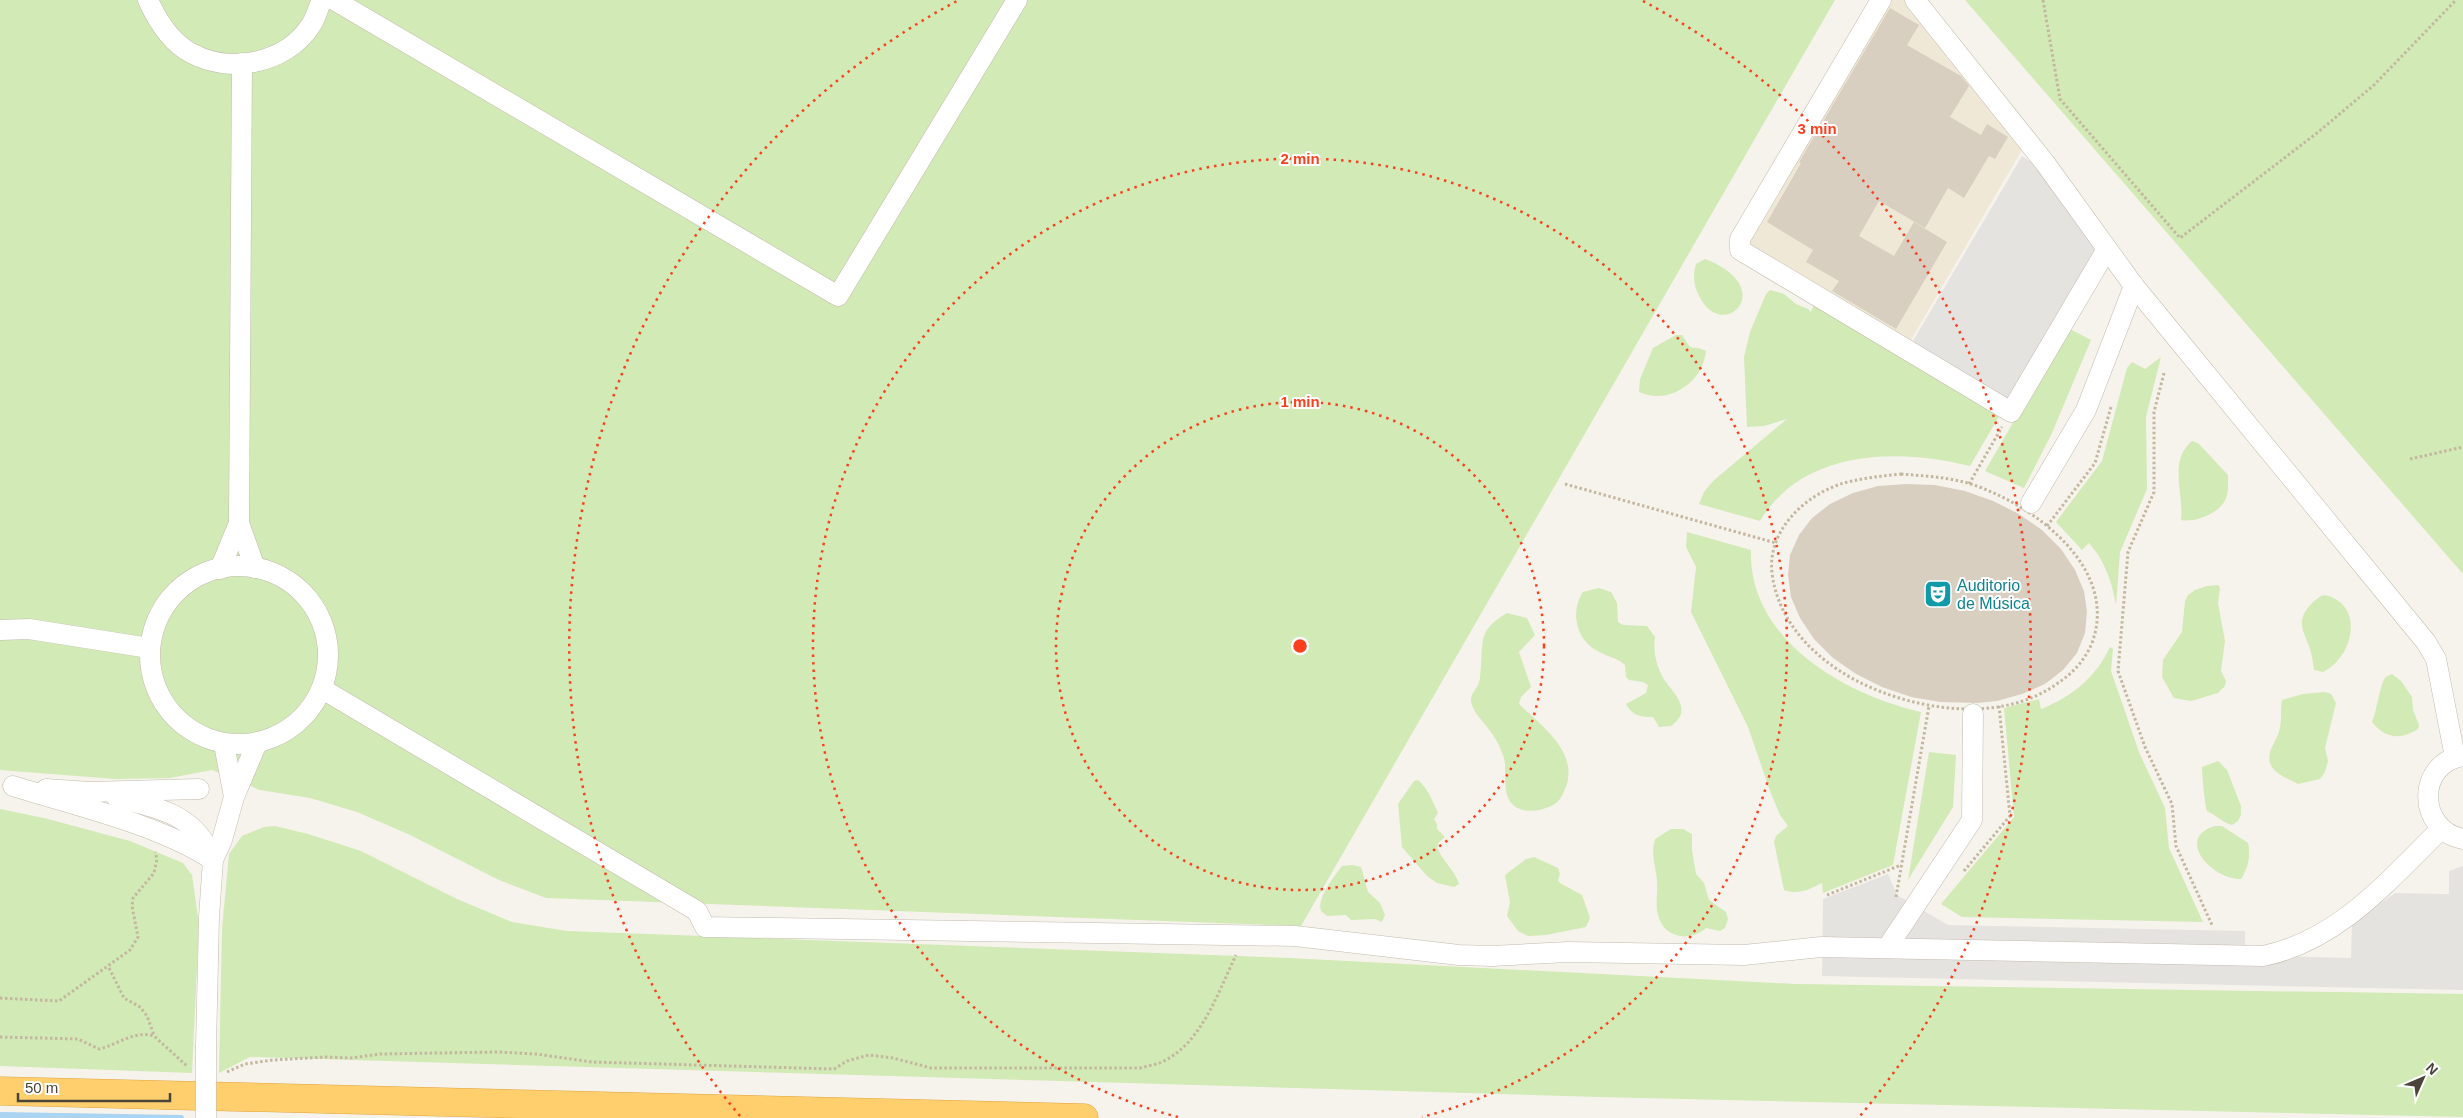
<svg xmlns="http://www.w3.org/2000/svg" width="2463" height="1118" font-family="Helvetica,sans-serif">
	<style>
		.education { fill: #efe8d6 }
		.green { fill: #d2eab5 }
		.parking { fill: #e5e3e0 }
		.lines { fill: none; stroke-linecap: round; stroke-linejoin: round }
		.stream { stroke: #a9d4f2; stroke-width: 6 }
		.building { fill: #d8cfc1 }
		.minor-casing { stroke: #c2bbae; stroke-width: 21 }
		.highway-casing { stroke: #e0a43c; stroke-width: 29 }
		.path { stroke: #c4b79f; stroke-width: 3; stroke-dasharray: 2.5 2.5; stroke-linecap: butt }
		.minor { stroke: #fff; stroke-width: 20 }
		.highway { stroke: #ffcf6e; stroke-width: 28 }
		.minor-bridge-casing { stroke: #c2bbae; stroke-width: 21; stroke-linecap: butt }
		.minor-bridge { stroke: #fff; stroke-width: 20 }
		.ring { fill: none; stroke: #fc3f1d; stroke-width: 2.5; stroke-dasharray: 2.5 5 }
		.labels { text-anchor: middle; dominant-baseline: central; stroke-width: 4; stroke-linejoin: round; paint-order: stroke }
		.culture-label { font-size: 16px; fill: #0d838f; stroke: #fff; text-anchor: start }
		.centre { fill: #fc3f1d; stroke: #fff; stroke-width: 2.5 }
		.ring-label { font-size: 15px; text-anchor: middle; font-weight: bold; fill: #fc3f1d; stroke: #fff; stroke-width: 4; stroke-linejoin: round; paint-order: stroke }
	</style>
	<rect width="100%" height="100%" fill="#f6f3ec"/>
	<path class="education" d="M1888,0H1904L2026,143L1908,345L1742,249Z"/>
	<g class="green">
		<path d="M0,0H1835L1301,926L546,898L499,880L408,834L357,812L310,798L260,790L212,770L170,778L115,779L0,770Z"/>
		<path d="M1965,0H2463V574Z"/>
		<path d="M1705,259C1778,287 1726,340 1702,301C1694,288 1692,279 1696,264Z"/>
		<path d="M1770,290L1784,294L1796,304L1808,309L1811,312L1814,304L2001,413L1970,466C1898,448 1803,449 1760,521L1699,504L1704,492L1713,481L1787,419L1764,426L1747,427L1744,357L1750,332L1766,294Z"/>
		<path d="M2068,328L2091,340L2052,433L2024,488L1985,471Z"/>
		<path d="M1676,335H1682C1694,355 1689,343 1706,351C1703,382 1669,406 1639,392L1640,379L1653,348Z"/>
		<path d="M2161,357L2146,417L2147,489L2120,552L2116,605C2112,582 2105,561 2089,543L2082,550L2056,522L2102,461L2127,368L2132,362L2145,369Z"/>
		<path d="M2192,441L2198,443L2228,475C2228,483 2229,495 2224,502C2217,514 2194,523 2181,520C2184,493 2168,461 2192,441Z"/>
		<path d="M1687,532L1751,550C1748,639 1844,695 1921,712L1893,865L1823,893L1822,883C1808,890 1799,895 1784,890L1774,842L1776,836L1788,826L1780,815L1770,791L1748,727L1691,612L1696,567L1686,547Z"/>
		<path d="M2207,586L2218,585L2220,588L2218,603L2225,641L2221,671L2226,681L2225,686L2218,693L2191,701L2174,698L2162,677L2163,660L2182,632L2185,601L2188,595L2195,590Z"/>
		<path d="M1599,588L1611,592L1617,603L1618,622L1623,625L1647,626L1655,637C1653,652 1656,663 1662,676C1670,691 1696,709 1671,726L1659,727L1653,717C1641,717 1632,716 1626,704L1646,693L1648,685L1643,682L1629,680L1626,677L1625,665C1616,657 1604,656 1594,649C1575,636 1571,610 1583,592Z"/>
		<path d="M2325,595C2366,605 2353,658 2323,672L2314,670C2313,662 2312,654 2309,646C2302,628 2296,620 2312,603C2317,599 2319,596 2325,595Z"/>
		<path d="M1507,613L1527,618L1535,635L1519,652L1531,687L1521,697L1519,704C1541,726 1576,749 1567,784C1564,792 1561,801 1553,805C1544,810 1529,813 1520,809C1499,801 1508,774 1504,758C1501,749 1496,738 1490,731C1484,722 1474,714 1471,702C1470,694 1477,689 1479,682C1481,677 1480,671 1481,667C1483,638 1479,630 1507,613Z"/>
		<path d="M2110,647L2113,649L2111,671L2139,752L2165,808L2169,848L2203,922L1962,917L1941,904L2014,817L2004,708L2039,699L2041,709C2072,697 2096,677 2110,647Z"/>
		<path d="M2392,674L2401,681L2412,697L2413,710L2419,725L2418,729C2402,740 2385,739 2372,722C2376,714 2381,681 2385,678C2386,676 2390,675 2392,674Z"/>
		<path d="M2325,692L2331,694L2336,703L2325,748L2328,761L2325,772L2320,779L2298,784C2285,777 2265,771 2270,752C2273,743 2279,736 2280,727C2282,718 2280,709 2282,700L2303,694Z"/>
		<path d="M1929,752L1956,755L1953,807L1908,880Z"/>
		<path d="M2218,761L2227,770L2241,806V815L2238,821L2232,825C2223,823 2216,815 2207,811C2205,806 2202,775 2202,767Z"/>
		<path d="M1418,780C1427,787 1433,802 1438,813L1434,819L1437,824V829L1445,837L1439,842L1437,848C1443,861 1456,872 1459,884L1454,887L1437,883L1427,876L1402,847L1398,804L1414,781Z"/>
		<path d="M0,809L44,818L130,841L183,863L192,875L199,924L192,1073L0,1066Z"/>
		<path d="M275,826L308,834L361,851L457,899L512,922L567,931L1289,958L1796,984L2463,994V1117L1598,1097L250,1057L219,1073L222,929L229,854L242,836L264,827Z"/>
		<path d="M2215,826H2222L2248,843C2251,855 2248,869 2241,879C2212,880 2174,838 2215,826Z"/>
		<path d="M1671,829H1683L1692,834V850L1696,874L1704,883L1709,900L1726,912L1728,919L1725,928L1720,931L1706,928C1691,942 1664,939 1658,915C1655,904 1658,892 1657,881C1656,866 1650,855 1655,839Z"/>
		<path d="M1534,857L1558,868L1560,874L1558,880L1560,883L1582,895L1590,918L1586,927L1546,935L1528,936L1518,931L1507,916L1510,902L1505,875L1526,859Z"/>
		<path d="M1352,865L1361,867L1368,892L1380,903L1385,915L1382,922L1375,919L1351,920L1346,915L1327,916L1321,911C1317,897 1334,877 1342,866Z"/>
	</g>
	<g class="parking">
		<path d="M2022,156L2038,166L2097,253L2008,404L1910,346Z"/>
		<path d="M2463,866V990L1822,976L1823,899L1888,874L1897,895L1948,925L2245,931V955L2351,958L2352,923L2395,893L2449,894V871Z"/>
	</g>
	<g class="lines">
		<path class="stream" d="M0,1115L181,1118"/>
	</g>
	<g class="building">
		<path d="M1890,8L1919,25L1907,45L1961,76L1969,86L1950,117L1981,135L1987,124L2008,137L1995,159L1989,156L1964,198L1948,188L1925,228L1879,201L1859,236L1894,256L1914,222L1947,242L1896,329L1832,291L1839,281L1806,262L1813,250L1767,222L1801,163L1799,162Z"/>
		<path d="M1906,484L1935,485L1965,491L1993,501L2019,514L2042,530L2061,549L2075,570L2084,591L2087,612L2085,633L2077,653L2063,670L2045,684L2022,694L1997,701L1977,703L1940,702L1911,697L1882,687L1856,674L1833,658L1814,639L1800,618L1791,597L1788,575L1790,555L1799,535L1812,518L1830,504L1853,493L1878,486Z"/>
	</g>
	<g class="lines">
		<g class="minor-casing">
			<g id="minor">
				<path d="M148,0C157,20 170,42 191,53C230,74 286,64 311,25C316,18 318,8 322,0"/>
				<path d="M334,0L838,296L1017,0"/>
				<path d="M1881,0L1740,239V250L2011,412L2107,249"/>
				<path d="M1915,0L2045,163L2134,286L2426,642L2436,659L2455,757"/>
				<path d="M242,63L239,523L255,568"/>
				<path d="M2031,503L2086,410L2134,286"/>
				<circle cx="239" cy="655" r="89"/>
				<path d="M220,569L239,523"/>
				<path d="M0,630L29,629L149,648"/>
				<path d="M324,690L697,911L705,927L1295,936L1459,955L1492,956L1568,952L1744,955L1821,947L2263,956C2338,941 2389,880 2441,829"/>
				<path d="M224,744L234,797"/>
				<path d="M2463,756C2416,763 2417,830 2463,839"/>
				<path d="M13,786C76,806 158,824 213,860"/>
				<path d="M46,789L89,792L199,789"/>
				<path d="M117,798C155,807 192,813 210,853"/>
				<path d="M1887,948L1972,820L1973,714"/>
				<path d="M206,1047L209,917L213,860L222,840L234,797L257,743"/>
			</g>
		</g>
		<g class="highway-casing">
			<path id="highway" d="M0,1091L1084,1118"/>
		</g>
		<g class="path">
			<path d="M2043,0L2060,99L2180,238L2317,133L2374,85L2456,0"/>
			<path d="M2164,373L2154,412V492L2128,552L2118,671L2145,747L2172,804L2176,846L2212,925"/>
			<path d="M2410,459L2463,447"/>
			<path d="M1901,474C1924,476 1948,477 1971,484C2032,504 2120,567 2092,643C2085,660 2073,673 2058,683C2002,724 1917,711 1859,682C1816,660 1778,623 1772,573C1767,530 1806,494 1844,483C1863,478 1881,476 1901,474Z"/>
			<path d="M1565,484L1776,543"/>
			<path d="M1969,484L2002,427"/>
			<path d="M2047,526L2095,463L2111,407"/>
			<path d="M1964,871L2010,816L1999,706"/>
			<path d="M1827,895L1901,865"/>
			<path d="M1896,897L1929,706"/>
			<path d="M109,968L124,998L140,1007L147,1016L154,1035"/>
			<path d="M0,998L59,1001L130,950L138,937L132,906L133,898L154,873L157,859L155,852"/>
			<path d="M0,1037L78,1039L99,1049C117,1045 134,1030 154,1036L187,1066"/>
			<path d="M227,1072L245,1064L273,1060L326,1057L351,1058L380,1054L498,1052L536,1054L592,1062L834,1069L847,1061L869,1055L893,1058L931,1068H1140C1147,1066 1155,1065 1162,1062C1202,1043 1218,992 1236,955"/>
		</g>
		<use href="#minor" class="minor"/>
		<use href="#highway" class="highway"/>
		<g class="minor-bridge-casing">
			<path id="minor-bridge" d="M206,1118V1047"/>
		</g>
		<use href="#minor-bridge" class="minor-bridge"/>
	</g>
	<g class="ring">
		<circle cx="1300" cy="646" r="244"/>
		<path d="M1178 1117A487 487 0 1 1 1422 1117"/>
		<path d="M740 1116A731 731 0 0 1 957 1M1643 1A731 731 0 0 1 1860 1116"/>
	</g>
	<defs>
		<g id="theatre-square" transform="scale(1.4375)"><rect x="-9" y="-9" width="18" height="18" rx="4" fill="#0f9aa8" stroke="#fff"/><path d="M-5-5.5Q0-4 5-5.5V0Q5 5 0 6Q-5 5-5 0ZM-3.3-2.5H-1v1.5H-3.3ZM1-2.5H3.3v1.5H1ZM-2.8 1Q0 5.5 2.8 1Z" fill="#fff"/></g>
	</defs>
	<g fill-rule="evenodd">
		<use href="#theatre-square" x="1938" y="594"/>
	</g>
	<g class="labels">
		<g class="culture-label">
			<text x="1957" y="585">Auditorio<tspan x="1957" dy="18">de Música</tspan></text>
		</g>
	</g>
	<circle cx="1300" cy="646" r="8" class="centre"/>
	<g class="ring-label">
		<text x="1817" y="134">3 min</text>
		<text x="1300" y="164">2 min</text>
		<text x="1300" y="407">1 min</text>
	</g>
	<g transform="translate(2423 1078) rotate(45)" stroke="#ffffff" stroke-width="4" paint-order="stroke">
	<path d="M0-4L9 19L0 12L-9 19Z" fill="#4b4439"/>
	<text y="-8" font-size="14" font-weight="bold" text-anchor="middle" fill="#4b4439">N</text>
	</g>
	<path d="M18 1093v8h152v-8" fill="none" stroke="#4b4439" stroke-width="2.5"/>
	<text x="25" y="1093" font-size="15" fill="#4b4439" stroke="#ffffff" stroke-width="4" paint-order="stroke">50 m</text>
</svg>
